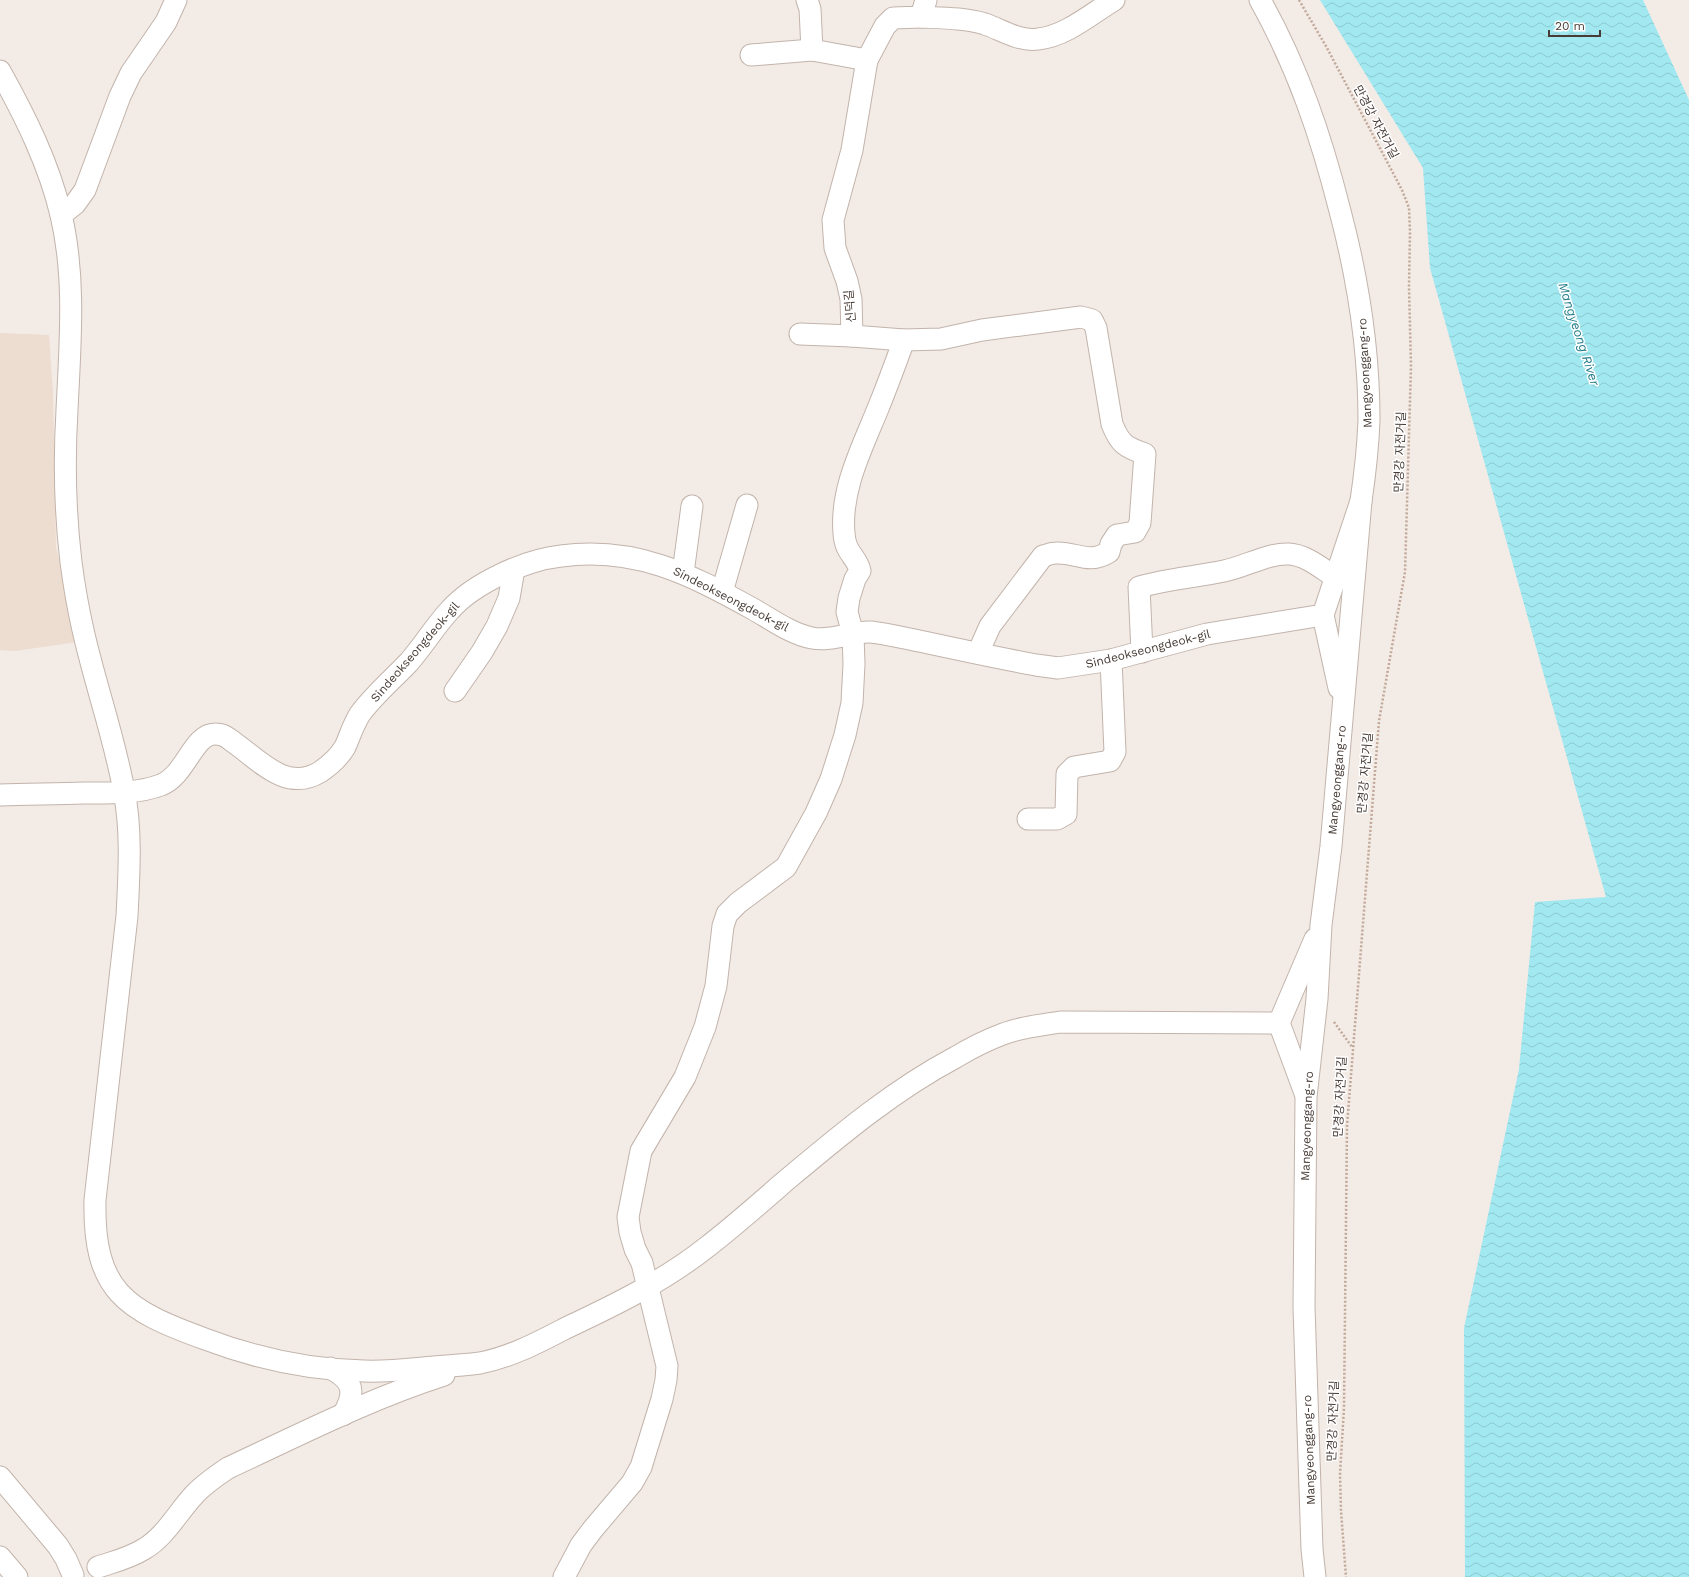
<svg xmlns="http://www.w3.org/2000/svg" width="1689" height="1577" font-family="'Work Sans','Noto Sans KR',sans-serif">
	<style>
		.education { fill: #eddcd0 }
		.water { fill: url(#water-waves) }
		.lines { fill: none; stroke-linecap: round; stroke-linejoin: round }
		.minor-casing { stroke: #c2b4ab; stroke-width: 23 }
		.path { stroke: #c1a899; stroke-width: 2.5; stroke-dasharray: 2 2; stroke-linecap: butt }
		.minor { stroke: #fff; stroke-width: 21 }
		.labels { text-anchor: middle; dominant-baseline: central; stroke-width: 3; stroke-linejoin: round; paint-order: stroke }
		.street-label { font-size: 12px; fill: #463b35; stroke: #fff }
		.water-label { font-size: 13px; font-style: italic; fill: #257e8b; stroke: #fff }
	</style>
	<defs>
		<pattern id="water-waves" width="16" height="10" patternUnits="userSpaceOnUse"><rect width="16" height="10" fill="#a1e8f1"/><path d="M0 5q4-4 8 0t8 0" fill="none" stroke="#8cc8cf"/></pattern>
	</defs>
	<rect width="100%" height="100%" fill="#f3ebe6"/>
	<path class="education" d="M0,333L49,335L53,394L56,547L77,642L15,651L0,650Z"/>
	<path class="water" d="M1320,0H1643L1689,100V1577H1465L1464,1328L1519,1069L1535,902L1606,897L1430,268L1423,168Z"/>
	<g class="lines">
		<g class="minor-casing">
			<g id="minor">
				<path d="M807,0L810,9L812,50"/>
				<path d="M1260,0C1298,68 1321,136 1340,211C1358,279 1369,349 1369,420C1368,447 1365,474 1361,501L1331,846L1321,925L1317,999L1306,1097L1304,1307L1312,1549L1315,1577"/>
				<path d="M921,17C943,18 965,18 985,24C1002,30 1020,42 1038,39C1066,36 1091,14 1114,0"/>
				<path d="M751,55L812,50L867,60"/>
				<path d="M0,71C25,116 49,164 61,215C76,278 70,345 67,410C64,460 65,512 71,562C74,585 78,608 83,630C95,684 114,736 124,791C132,831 129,875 127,916L95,1200C93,1291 125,1310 205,1339C255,1358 311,1370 364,1371C387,1372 411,1369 434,1367C449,1366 465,1365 480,1363C511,1357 539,1342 566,1328C615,1305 664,1281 707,1247C733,1227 758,1205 783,1183C838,1137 892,1091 956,1057C971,1048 987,1040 1003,1034C1021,1027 1041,1025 1060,1022L1279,1023"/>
				<path d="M61,215L75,204L85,190L120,96L131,73L166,22L176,0"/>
				<path d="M800,334L852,336"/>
				<path d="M904,340L941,339L982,330L1081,317L1092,320L1096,328L1112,424C1120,444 1125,447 1145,454L1140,523L1135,532L1117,535L1111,544L1109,552C1088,565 1077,552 1056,553C1052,553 1047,555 1043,556L990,626L978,653"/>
				<path d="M683,573L692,506"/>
				<path d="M722,592L747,505"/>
				<path d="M1323,615L1339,688"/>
				<path d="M1142,652L1139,587C1167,579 1195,577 1224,571C1245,567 1267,553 1289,554C1306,555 1321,568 1335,577"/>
				<path d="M455,691L482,652L497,626L509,598L514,569"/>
				<path d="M0,795C28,794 56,794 84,793C110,793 136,794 161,785C186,775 193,734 215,734C225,734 229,739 236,744C261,762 287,792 320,772C329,766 339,757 345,747C350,736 353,725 360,714C374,695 393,679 409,662C424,645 435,626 450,610C474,583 525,560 561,556C635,546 690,574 753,609C771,619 791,634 812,638C832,642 851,631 871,632C889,634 907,639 924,642C961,650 998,658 1036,665L1058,668L1111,660L1207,634L1323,615L1361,501"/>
				<path d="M1028,819H1057L1066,814L1067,774L1074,767L1110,761L1115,752L1111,660"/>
				<path d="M1305,1093L1279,1023L1315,939"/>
				<path d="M330,1368C354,1381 356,1392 343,1415"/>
				<path d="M0,1477L58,1546L66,1559L73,1575"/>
				<path d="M0,1557L17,1577"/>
				<path d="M98,1567C113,1562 130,1558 144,1549C165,1537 178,1512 194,1495C204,1484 216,1476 228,1468C299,1435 369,1399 444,1375"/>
				<path d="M564,1577L581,1545L593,1529L632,1483L641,1467L662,1399L666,1380L667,1366L642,1263L635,1249L630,1232L628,1217L641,1151L685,1077L705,1027L716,986L723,926L727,914L738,903L786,867L816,813L831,779L845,735L852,703L854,664L853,634L847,612L849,598L855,579L860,571C857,556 845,554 844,533C840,489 863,446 879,406C888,384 896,362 904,340L852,336L851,299L847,281L835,248L833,220L852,150L867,60L885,26L893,18L921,17L926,0"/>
			</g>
		</g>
		<g class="path">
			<path d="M1299,0L1327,48L1402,190L1409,208L1410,232L1409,287L1411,366L1405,572L1379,721L1347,1126L1344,1408L1340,1474L1341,1511L1346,1577"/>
			<path d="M1334,1022L1352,1047"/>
		</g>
		<use href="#minor" class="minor"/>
	</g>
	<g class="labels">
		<g class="street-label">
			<text transform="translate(1376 122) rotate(62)">만경강 자전거길</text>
			<text transform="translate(850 306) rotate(-95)">신덕길</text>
			<text transform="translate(1365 373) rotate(-93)">Mangyeonggang-ro</text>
			<text transform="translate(1400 452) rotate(-88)">만경강 자전거길</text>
			<text transform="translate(731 599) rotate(27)">Sindeokseongdeok-gil</text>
			<text transform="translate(1148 649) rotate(-14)">Sindeokseongdeok-gil</text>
			<text transform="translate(415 652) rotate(-49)">Sindeokseongdeok-gil</text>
			<text transform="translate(1365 773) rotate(-85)">만경강 자전거길</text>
			<text transform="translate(1337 780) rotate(-85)">Mangyeonggang-ro</text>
			<text transform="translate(1340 1097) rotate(-87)">만경강 자전거길</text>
			<text transform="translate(1307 1126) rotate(-88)">Mangyeonggang-ro</text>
			<text transform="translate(1333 1421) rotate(-88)">만경강 자전거길</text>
			<text transform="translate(1309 1450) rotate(-92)">Mangyeonggang-ro</text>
		</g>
		<g class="water-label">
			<text transform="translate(1579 334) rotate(72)">Mangyeong River</text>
		</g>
	</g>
	<path d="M1549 30v6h51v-6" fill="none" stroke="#463b35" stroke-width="2"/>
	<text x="1555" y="30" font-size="12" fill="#463b35" stroke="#ffffff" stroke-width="3" paint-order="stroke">20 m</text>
</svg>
